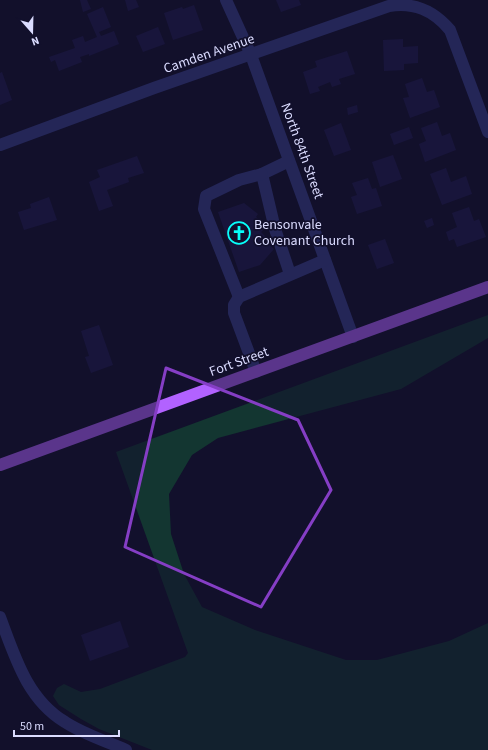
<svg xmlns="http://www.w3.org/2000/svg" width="488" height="750" font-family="'Source Sans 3',sans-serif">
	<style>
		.green { fill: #133631 }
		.building { fill: #201c4e }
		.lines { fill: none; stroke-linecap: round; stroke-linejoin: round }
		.minor { stroke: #3a418d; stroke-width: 12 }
		.major { stroke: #b262ff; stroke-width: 12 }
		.marked { fill: none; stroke: #853ec5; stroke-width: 3; stroke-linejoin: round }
		.labels { text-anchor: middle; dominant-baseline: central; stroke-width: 3.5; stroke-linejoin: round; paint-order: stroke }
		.street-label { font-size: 14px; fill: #dbdcff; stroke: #12102c }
		.poi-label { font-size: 14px; fill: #dbdcff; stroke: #12102c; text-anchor: start }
	</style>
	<rect width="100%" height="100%" fill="#12102c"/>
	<path class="green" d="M488,315V338L401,389L218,438L192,455L169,494L171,534L184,574L202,607L255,630L346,660H377L449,641L488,623V750H152L99,729L81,719L59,705L53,696L57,688L64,684L81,692L100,689L185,657L188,653L116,452Z"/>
	<g class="building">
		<path d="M80,0H87L91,9L83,12Z"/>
		<path d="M125,0H136L139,7L128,11Z"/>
		<path d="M276,0H299L301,5L281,12Z"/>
		<path d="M194,5L203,30L173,40L164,13L182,7L183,9Z"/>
		<path d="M103,7L111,27L99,32L101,36L114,31L119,44L89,56V54L80,57L82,62L59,71L55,60L51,62L49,57L75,48L72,40L83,36L85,42L97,37L87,14Z"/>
		<path d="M158,27L165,44L143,52L136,36Z"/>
		<path d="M403,39V47L418,46V63L404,64V70L384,71L383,40Z"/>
		<path d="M347,51L355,74L339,79L341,84L332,87L330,82L318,87L320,91L310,94L303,72L317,67L315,61Z"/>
		<path d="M2,72L12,100L0,105V73Z"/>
		<path d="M422,78L427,92L434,90L440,107L410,118L403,98L409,97L405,84Z"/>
		<path d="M357,105L358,112L348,115L347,108Z"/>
		<path d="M437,122L442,136L450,133L456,150L425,162L419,144L426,141L421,128Z"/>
		<path d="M341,123L351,150L334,156L324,130Z"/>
		<path d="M409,127L413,138L394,145L390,134Z"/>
		<path d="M393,155L402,179L380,187L372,162Z"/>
		<path d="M137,156L144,173L128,178L129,182L107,190L113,206L99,211L89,182L100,177L97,170Z"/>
		<path d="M446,168L451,182L466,176L472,194L442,205L430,174Z"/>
		<path d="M368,178L372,189L376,188L382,206L357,214L351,197L357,195L352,183Z"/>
		<path d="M49,197L57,220L24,230L18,212L31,208L30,204Z"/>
		<path d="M244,203L258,214L256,217L261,221L258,224L264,229L261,232L266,237L264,240L274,249L260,265L239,272L218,212Z"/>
		<path d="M469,207L474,221L479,219L486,237L457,247L454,239L449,241L446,232L457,227L452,213Z"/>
		<path d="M432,218L434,225L427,228L424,221Z"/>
		<path d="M385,239L394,263L377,269L368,245Z"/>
		<path d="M99,325L113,365L91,373L85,357L89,356L81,331Z"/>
		<path d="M120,621L129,647L90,661L81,635Z"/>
	</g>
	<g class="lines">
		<g class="minor">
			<path d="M226,0L251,55L353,337"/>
			<path d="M0,145L154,88L389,6C414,2 433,10 450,30L488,132"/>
			<path d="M289,161L262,174L275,229L290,274"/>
			<path d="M239,297L204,209L206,196L239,180L262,174"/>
			<path d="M256,372L234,313V305L239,297L325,260"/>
			<path d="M0,617C15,657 27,699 65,722C83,734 106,741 126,750"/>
		</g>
		<path class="major" d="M0,465L488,287"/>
	</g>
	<path d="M0 0H488V750H0ZM166,368L298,420L331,490L261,607L125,547Z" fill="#12102c" fill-opacity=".55" fill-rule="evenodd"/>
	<path class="marked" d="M166,368L298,420L331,490L261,607L125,547Z"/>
	<defs>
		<g id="church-ring" transform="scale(1.15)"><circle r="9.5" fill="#12102c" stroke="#07fffa" stroke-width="1.5"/><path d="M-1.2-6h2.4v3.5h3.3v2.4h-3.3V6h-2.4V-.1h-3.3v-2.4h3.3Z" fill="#07fffa"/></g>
	</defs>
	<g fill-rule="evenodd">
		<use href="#church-ring" x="239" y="233"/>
	</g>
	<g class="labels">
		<g class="street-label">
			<text transform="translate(209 54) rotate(-19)">Camden Avenue</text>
			<text transform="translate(302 151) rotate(70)">North 84th Street</text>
			<text transform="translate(239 362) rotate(-20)">Fort Street</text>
		</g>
		<g class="poi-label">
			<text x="254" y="225">Bensonvale<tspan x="254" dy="16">Covenant Church</tspan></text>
		</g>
	</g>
	<g transform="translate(32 32) rotate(160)" stroke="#12102c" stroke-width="3" paint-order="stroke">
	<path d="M0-3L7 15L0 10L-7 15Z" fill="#dbdcff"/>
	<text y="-6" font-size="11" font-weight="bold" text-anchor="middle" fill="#dbdcff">N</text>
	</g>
	<path d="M14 730v6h105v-6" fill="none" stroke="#dbdcff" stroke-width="2"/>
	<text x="20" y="730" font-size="12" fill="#dbdcff" stroke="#12102c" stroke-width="3" paint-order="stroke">50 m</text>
</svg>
